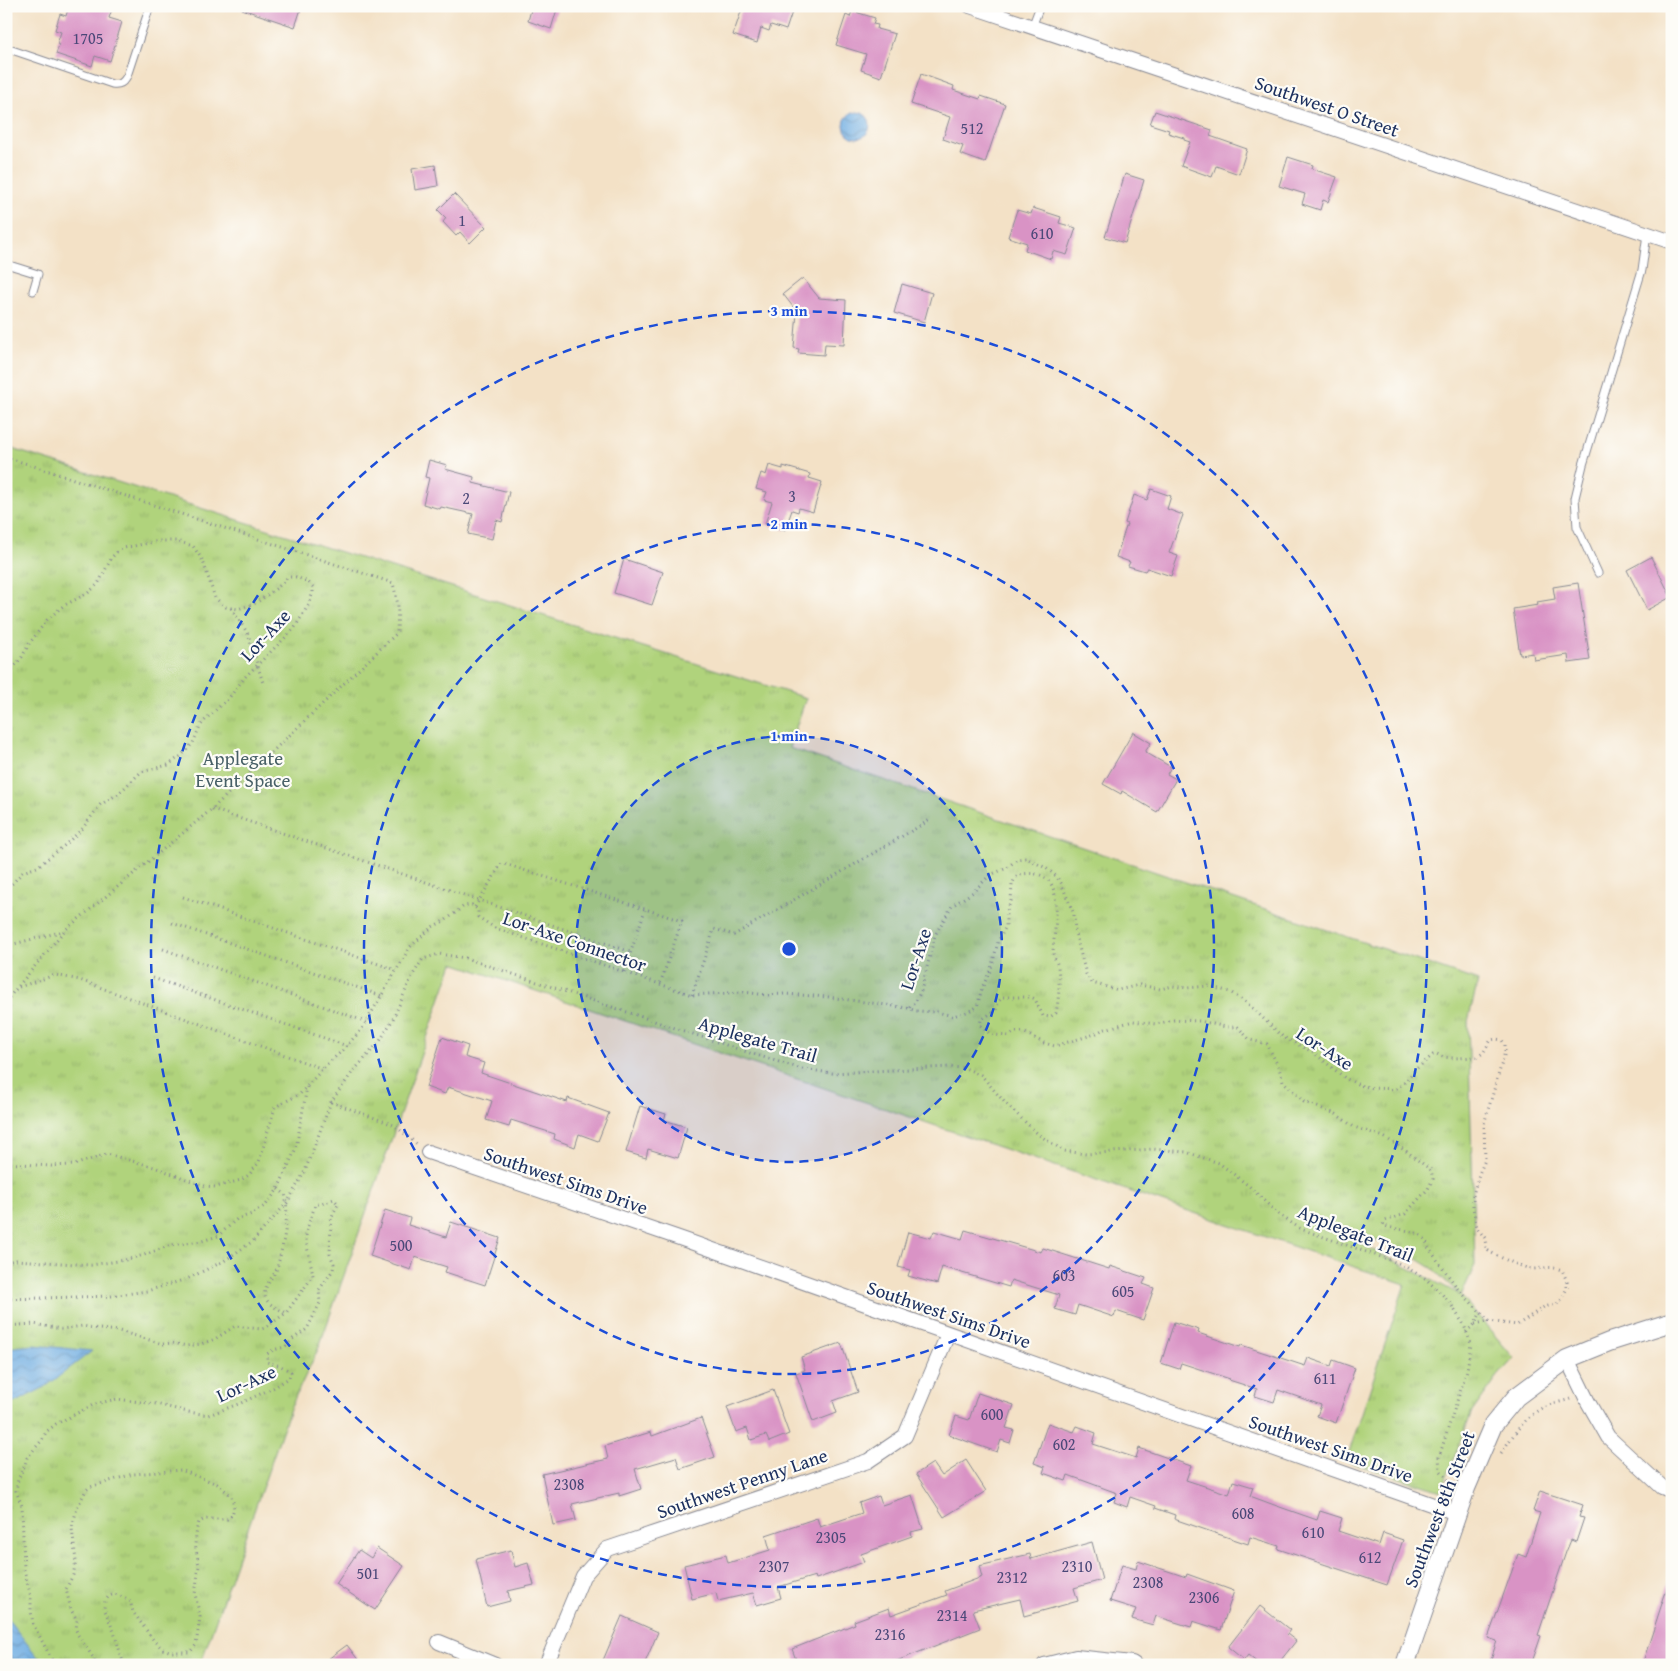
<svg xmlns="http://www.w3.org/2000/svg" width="1678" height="1671" font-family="'Gentium Book Plus',serif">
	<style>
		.park { fill: url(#park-tufts); stroke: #66816d; fill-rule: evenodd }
		.water { fill: url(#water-waves); stroke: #466ea0 }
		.building { fill: #d993c5 }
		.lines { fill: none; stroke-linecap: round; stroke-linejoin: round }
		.service-casing { stroke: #878892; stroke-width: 9 }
		.minor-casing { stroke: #878892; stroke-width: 16 }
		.tertiary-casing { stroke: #878892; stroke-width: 20 }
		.path { stroke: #878892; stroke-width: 3; stroke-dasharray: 1 4; stroke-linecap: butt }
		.service { stroke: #fff; stroke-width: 7 }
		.minor { stroke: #fff; stroke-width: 14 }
		.tertiary { stroke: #fff; stroke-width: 18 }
		.ring { fill: none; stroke: #1d4ed8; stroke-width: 2.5; stroke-dasharray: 9 6 }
		.labels { text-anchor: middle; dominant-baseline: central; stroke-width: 4.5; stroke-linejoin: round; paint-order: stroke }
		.number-label { font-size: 16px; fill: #4a4878 }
		.street-label { font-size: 19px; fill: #1b2f5e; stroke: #fdfcf7 }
		.park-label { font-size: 19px; fill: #486067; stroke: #fdfcf7 }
		.centre { fill: #1d4ed8; stroke: #fdfcf7; stroke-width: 2.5 }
		.ring-label { font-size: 15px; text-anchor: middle; font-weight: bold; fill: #1d4ed8; stroke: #fdfcf7; stroke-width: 4.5; stroke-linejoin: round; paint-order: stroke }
	</style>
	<defs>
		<pattern id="park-tufts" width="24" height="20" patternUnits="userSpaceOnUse" patternTransform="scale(1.25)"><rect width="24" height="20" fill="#b0d37c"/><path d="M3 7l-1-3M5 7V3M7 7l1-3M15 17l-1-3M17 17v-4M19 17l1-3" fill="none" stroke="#97b56e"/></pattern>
		<pattern id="water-waves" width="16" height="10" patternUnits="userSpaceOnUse" patternTransform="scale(1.25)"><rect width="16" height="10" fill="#70ade2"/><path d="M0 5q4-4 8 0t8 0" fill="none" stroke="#5b8dba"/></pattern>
	</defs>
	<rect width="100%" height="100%" fill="#fdfcf7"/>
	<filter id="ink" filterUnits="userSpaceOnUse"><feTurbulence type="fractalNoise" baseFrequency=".02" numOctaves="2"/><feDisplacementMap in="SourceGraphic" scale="10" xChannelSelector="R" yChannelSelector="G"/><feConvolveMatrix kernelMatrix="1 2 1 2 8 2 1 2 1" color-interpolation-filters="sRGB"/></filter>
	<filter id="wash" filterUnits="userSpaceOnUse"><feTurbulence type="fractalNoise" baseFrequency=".0096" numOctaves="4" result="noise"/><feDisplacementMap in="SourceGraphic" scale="20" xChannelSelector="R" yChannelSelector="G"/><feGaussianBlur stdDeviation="1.12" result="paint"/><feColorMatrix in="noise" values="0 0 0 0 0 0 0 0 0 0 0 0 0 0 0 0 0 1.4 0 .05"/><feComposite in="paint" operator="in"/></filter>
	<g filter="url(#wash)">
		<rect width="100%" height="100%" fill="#f3e1c6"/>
		<path class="park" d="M6,447L806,698L789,748L1478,981L1468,1021L1475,1265L1461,1296L1514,1358L1498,1376L1472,1412L1441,1491L1346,1461L1405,1284L453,963L319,1347L291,1406L200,1665H6ZM1313,1219L1401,1249L1432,1268L1459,1294Z"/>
		<g class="water">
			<circle cx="857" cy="125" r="13"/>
			<path d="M34,1345L92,1351L45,1387L6,1407V1348Z"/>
			<path d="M6,1617L44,1665H15L6,1651Z"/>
		</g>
		<g id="blocks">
			<g class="building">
				<path d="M69,6H113L109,18L122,22L110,61L95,56L92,66L56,54L59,45L57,44L61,32L55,30L60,14L66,16Z"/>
				<path d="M242,6H302L295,27L242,9Z"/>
				<path d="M532,6H558L551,29L528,21Z"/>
				<path d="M743,6H794L786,30L771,25L769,31L761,28L757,43L733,35Z"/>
				<path d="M852,11L875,18L873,24L878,25L877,29L895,34L881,77L861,70L866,54L836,45L846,15L850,17Z"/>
				<path d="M921,74L954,86L953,90L980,99L981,96L1005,104L985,163L960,154L963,146L943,139L950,117L911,104Z"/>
				<path d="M1155,111L1212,130L1210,136L1247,149L1239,174L1216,166L1212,177L1181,166L1190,142L1184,140V138L1168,133L1169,130L1150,124Z"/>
				<path d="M1288,157L1313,165L1312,169L1337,177L1328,202L1323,200L1320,210L1302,204L1305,194L1279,186Z"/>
				<path d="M435,165L438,186L415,190L412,169Z"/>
				<path d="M1125,174L1144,180L1125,243L1105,237Z"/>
				<path d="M454,194L486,227L470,243L460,232L456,236L443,222L446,218L438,210Z"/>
				<path d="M1033,208L1061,217L1059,223L1076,228L1067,255L1053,251L1051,259L1025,250L1027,243L1008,237L1017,210L1031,214Z"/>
				<path d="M803,278L819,298L846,300L844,345L825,344L824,355L798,353L799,349L794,348L797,312L783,294Z"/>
				<path d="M902,284L932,293L924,322L894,313Z"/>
				<path d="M429,460L447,465L445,469L474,477L473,483L509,492L502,522L496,520L492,539L468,534L473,514L441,507L440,509L423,504L429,478L425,477Z"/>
				<path d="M769,465L783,469V466L810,474L809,478L822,482L813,512L799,508L798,512L792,510L785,530L765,524L772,502L764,500L767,492L756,489L761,473L766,475Z"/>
				<path d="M1151,489L1171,496L1167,509L1183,515L1169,553L1178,556L1171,576L1147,568L1145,571L1128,566L1130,562L1116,557L1127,524L1125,523L1134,495L1147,500Z"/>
				<path d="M1651,557L1671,597L1647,610L1627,570Z"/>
				<path d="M624,559L663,572L652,605L614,593Z"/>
				<path d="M1578,583L1590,660L1569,663L1568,655L1534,660L1533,653L1520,655L1513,609L1538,605L1537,602L1555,599L1553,587Z"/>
				<path d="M1133,732L1151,743L1145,752L1171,767L1167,774L1176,779L1157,812L1122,791L1121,794L1103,784Z"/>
				<path d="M442,1037L468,1046L465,1057L484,1063L481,1073L567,1102L568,1098L609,1113L598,1141L579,1134L575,1147L554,1139L555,1134L511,1120L509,1127L486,1120L492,1101L448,1087L445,1094L426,1087Z"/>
				<path d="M640,1106L666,1114L664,1120L687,1127L678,1158L648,1149L646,1158L626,1152Z"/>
				<path d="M385,1210L410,1218L408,1225L446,1237L451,1222L500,1238L485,1285L445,1272L447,1267L415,1257L411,1270L370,1256Z"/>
				<path d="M965,1230L1041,1252L1043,1248L1109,1269L1110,1266L1146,1278L1143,1284L1154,1288L1143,1320L1116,1311L1114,1317L1078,1305L1075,1315L1055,1309L1059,1295L1011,1280L1009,1287L942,1267L937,1284L908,1276L910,1270L898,1267L908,1232L931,1238L934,1231L962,1239Z"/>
				<path d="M1174,1322L1199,1330L1198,1333L1240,1347L1241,1345L1305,1366L1308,1358L1331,1366L1333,1360L1355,1368L1336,1423L1317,1416L1321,1405L1278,1390L1274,1402L1255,1396L1257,1389L1229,1380L1230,1379L1181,1363L1179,1369L1161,1363Z"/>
				<path d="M841,1343L858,1392L833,1401L837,1413L813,1422L796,1373L805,1370L801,1357Z"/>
				<path d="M773,1390L789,1434L769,1442L766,1435L751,1440L747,1428L736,1432L727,1407Z"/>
				<path d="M978,1393L1014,1405L1006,1428L1014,1430L1010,1443L1001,1440L997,1452L949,1435L956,1416L969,1420Z"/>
				<path d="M701,1418L715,1457L680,1469L676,1457L635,1469L641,1489L619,1496V1493L572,1504L576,1520L553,1525L542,1474L608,1459L605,1446L651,1432L652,1436Z"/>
				<path d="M1048,1423L1074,1432L1077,1426L1096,1433L1093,1444L1136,1458L1139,1448L1191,1466L1186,1480L1229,1494L1233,1481L1253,1487L1250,1496L1277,1506L1317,1520L1320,1511L1342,1518L1338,1531L1379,1545L1383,1533L1403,1540L1387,1585L1278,1549L1279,1546L1250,1537L1248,1544L1215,1533L1174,1519L1175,1515L1155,1508L1156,1506L1130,1497L1127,1507L1114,1502L1117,1493L1068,1475L1066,1481L1043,1473L1045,1467L1034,1463Z"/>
				<path d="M966,1460L986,1491L944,1517L916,1474L933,1463L942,1476Z"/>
				<path d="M1540,1491L1583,1505L1579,1517L1584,1518L1576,1542L1571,1540L1566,1552L1538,1635L1541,1636L1531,1665H1489L1497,1641L1488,1638L1518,1554L1526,1557L1540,1513L1533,1511Z"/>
				<path d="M912,1495L923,1529L911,1532L912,1536L861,1554L864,1562L816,1579L815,1576L778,1587L781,1598L757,1605L753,1593L718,1601L716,1593L692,1599L684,1565L726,1555L728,1563L770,1550L766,1535L817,1518L820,1527L862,1513L859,1503L879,1496L882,1505Z"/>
				<path d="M1092,1542L1102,1580L1074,1588L1078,1601L1024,1616L1020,1599L973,1610L980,1628L889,1664L888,1660L873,1665H798L792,1649L855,1624L854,1621L889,1608L891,1615L947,1595L945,1591L982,1577L979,1566L1030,1554L1031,1559Z"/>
				<path d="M377,1548L404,1566L375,1610L336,1584L359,1550L371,1558Z"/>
				<path d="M511,1550L515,1567L528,1563L534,1585L508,1591L510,1601L487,1607L476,1559Z"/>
				<path d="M1138,1561L1186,1577L1187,1574L1234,1591L1221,1630L1193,1621L1191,1627L1156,1616L1153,1625L1132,1619L1136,1609L1110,1601L1122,1565L1136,1569Z"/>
				<path d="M1669,1582H1672V1665H1642Z"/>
				<path d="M1260,1606L1290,1630L1287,1634L1296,1641L1277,1665H1260L1248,1655L1244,1660L1228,1647Z"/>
				<path d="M622,1616L658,1632L644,1665H601Z"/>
				<path d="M347,1645L362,1665H320Z"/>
			</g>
		</g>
	</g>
	<g filter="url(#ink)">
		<use href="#blocks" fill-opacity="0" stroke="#878892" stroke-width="1"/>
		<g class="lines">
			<g class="service-casing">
				<g id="service">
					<path d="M1032,27L1040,6"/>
					<path d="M6,48L112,84C120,85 123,83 127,76L150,6"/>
					<path d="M6,264L38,274L33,291"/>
					<path d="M1598,573L1577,527L1575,498L1583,465L1642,270L1647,234"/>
				</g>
			</g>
			<g class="minor-casing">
				<g id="minor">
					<path d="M970,6L1672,242"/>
					<path d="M428,1152L682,1239L1456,1513"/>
					<path d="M1567,1359L1588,1402L1608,1437L1662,1487L1672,1491"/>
					<path d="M439,1642L495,1665"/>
					<path d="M546,1665L583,1576L607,1549L868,1461L905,1436L948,1334"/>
					<path d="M1044,1665L1076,1657L1132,1663L1135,1665"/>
				</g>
			</g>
			<g class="tertiary-casing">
				<path id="tertiary" d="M1405,1665L1466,1488L1493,1425L1516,1397L1567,1359L1609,1342L1672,1322"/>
			</g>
			<g class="path">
				<path d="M6,457L393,583L398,605L397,633L212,809L64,931L6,1001"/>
				<path d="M231,608L248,634L263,683"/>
				<path d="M6,677L22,657L29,644L47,620L63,606L88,593L98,584L112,557L118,551L124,548L159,541H176L193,546L203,561L215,598L226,607L238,609L256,603L277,588L288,577H296L308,582L313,587V592L309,604L294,629L245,677L229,698L208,717L200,726L193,743L181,756L168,765L141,772L118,794L100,805L82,829L65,845L37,867L23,872L6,890"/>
				<path d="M212,809L631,952"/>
				<path d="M183,897L396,970"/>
				<path d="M475,907L502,863L682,921L660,984"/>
				<path d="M172,923L382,996"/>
				<path d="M6,946L64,931"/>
				<path d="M163,949L367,1022"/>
				<path d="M624,972L645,910"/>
				<path d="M153,978L347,1046"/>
				<path d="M19,987L55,975L80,980L323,1069"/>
				<path d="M692,995L714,929L734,935L930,820"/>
				<path d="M331,1102L394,1125L417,1144"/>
				<path d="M6,1163L51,1166L74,1165L107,1154L154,1167L205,1186L216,1187L241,1180L249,1175L259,1162L275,1107L300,1094L327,1064L341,1052L362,1029L410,947L432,927L446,920L464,906L472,905L478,910V917L495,928L692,995L744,992L766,995L784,994L828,997L908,1008L916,1011L937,1012L953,1016L967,1012L977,1007L982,988L991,969L998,942L1006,926V913L1011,901L1012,885L1015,878C1022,873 1028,873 1036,874C1067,878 1053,932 1053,953C1054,958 1057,962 1058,967C1060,982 1059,998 1056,1013L1050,1017L1043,1016L1035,999L1031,997H1003L999,1001L996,1010L981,1020L980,1025L989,1033L994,1035L1009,1036L1015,1032H1023L1044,1043L1055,1046L1095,1034L1102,1030L1133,1021L1156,1024L1174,1020L1200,1021L1226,1027H1238L1250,1040L1267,1044L1279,1068L1283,1081L1304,1102L1336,1114L1354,1127L1384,1137L1406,1151L1431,1170L1433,1179L1428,1189L1405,1214L1385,1221L1383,1225C1398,1232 1424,1227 1428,1247L1458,1289L1489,1321L1517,1325L1544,1307L1557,1304L1561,1300L1567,1288V1281L1562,1270C1551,1266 1546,1268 1534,1269C1527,1270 1491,1254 1486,1249L1485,1238L1477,1228L1473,1208V1195L1479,1174L1485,1160L1484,1124L1505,1052V1045L1502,1040L1496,1039L1491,1040L1483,1053L1477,1057L1454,1058L1443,1057L1437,1054L1433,1055L1415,1070L1403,1084L1396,1089L1373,1088L1359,1085L1345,1078L1313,1052L1283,1037L1247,1003L1230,992L1208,986L1187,988L1173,986L1160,989L1140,985L1118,990L1092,983L1086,974L1075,932L1074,914L1061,883L1056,876L1046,868L1026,858L1017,859L1007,868L990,875L973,892L952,906L935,935L921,991L915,1003L908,1008"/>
				<path d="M278,1189L285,1194C290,1215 283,1246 277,1268C274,1277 263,1286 265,1296C267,1305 279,1309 286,1313"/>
				<path d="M6,1262L16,1260L91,1265L125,1260L144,1255L171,1245L202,1241L218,1236L237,1219L252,1214L266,1205L278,1189L296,1148L307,1087"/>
				<path d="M6,1299L111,1296L147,1291L187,1279L224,1261L253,1241L287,1203L305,1171L331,1102L352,1073L380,1041L393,1019L412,976L423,959L439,954L465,958L753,1054L802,1069L832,1073L949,1067L965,1068L981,1075L1006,1104L1039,1135L1064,1151L1086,1154L1153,1149L1186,1152L1219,1163L1249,1186L1279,1215L1301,1229L1401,1264L1426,1279L1449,1301L1464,1325L1471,1344L1467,1370L1439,1457L1440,1470L1450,1482"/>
				<path d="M1475,1324L1489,1321"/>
				<path d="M6,1326L34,1324L61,1329L83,1326L99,1329L119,1331L163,1344L172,1343L187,1346L201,1344L215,1339L235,1326L261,1329L265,1328L286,1313L313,1276C312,1266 305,1242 306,1236C307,1225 312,1216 315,1205L334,1199L338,1204L331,1218L330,1254L334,1264L333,1270L319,1290L320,1303L307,1329L293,1339L285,1347L273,1350L267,1354V1362L281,1366L291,1372L289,1378L275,1387L241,1403L214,1413L208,1415L188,1412L156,1404L117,1399L95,1404L56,1424L46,1432L42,1440L27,1458L25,1465L18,1479L16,1491L22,1506L24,1570L31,1597V1611L33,1624L52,1660L60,1665"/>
				<path d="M1466,1332L1475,1324L1481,1312"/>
				<path d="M1501,1453C1514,1435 1523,1418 1544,1407C1552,1403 1562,1402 1570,1399"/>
				<path d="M98,1665L78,1635L76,1630L77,1620L71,1610L66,1589L73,1575L76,1561L72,1528L77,1508L86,1490L90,1487L133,1474L181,1470L217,1484L232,1496L234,1508L232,1515L227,1519H205L199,1522L197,1528L195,1544L199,1566L195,1594L200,1617L196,1645L190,1652H172L163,1649L155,1642L133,1612L131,1603L128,1599L115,1594L109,1596L105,1601L104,1608L114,1632L124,1665"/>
			</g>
			<use href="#service" class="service"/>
			<use href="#minor" class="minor"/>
			<use href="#tertiary" class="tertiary"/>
		</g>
	</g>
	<circle cx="789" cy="949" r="213" fill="#1d4ed8" fill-opacity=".12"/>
	<g class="ring">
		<circle cx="789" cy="949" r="213"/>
		<circle cx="789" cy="949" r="425"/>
		<circle cx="789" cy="949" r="638"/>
	</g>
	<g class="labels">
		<g class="number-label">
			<text x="88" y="38">1705</text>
			<text x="972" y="128">512</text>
			<text x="462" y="220">1</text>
			<text x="1042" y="233">610</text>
			<text x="792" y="496">3</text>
			<text x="466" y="498">2</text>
			<text x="401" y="1245">500</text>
			<text x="1064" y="1275">603</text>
			<text x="1123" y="1291">605</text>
			<text x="1325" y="1378">611</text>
			<text x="992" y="1414">600</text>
			<text x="1064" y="1444">602</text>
			<text x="569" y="1484">2308</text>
			<text x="1243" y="1513">608</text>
			<text x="1313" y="1532">610</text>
			<text x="831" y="1537">2305</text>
			<text x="1370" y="1557">612</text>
			<text x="774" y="1566">2307</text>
			<text x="1077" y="1566">2310</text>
			<text x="368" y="1573">501</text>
			<text x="1012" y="1577">2312</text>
			<text x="1148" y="1582">2308</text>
			<text x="1204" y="1597">2306</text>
			<text x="952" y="1615">2314</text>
			<text x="890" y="1634">2316</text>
		</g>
		<g class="street-label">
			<text transform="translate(1327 106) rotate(19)">Southwest O Street</text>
			<text transform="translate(265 635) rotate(-47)">Lor-Axe</text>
			<text transform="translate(575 941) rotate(19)">Lor-Axe Connector</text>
			<text transform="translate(915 959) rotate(-72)">Lor-Axe</text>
			<text transform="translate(758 1039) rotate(16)">Applegate Trail</text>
			<text transform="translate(1325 1048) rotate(33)">Lor-Axe</text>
			<text transform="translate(566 1180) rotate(19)">Southwest Sims Drive</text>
			<text transform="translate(1356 1233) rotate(22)">Applegate Trail</text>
			<text transform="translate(949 1314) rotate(19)">Southwest Sims Drive</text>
			<text transform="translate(246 1383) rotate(-25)">Lor-Axe</text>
			<text transform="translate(1331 1448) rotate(19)">Southwest Sims Drive</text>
			<text transform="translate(742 1483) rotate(-19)">Southwest Penny Lane</text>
			<text transform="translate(1439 1509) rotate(-69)">Southwest 8th Street</text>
		</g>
		<g class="park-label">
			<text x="243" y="758">Applegate<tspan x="243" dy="22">Event Space</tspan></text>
		</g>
	</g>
	<circle cx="789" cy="949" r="8" class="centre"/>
	<g class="ring-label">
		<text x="789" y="316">3 min</text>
		<text x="789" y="529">2 min</text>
		<text x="789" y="741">1 min</text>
	</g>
	<rect width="1678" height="1671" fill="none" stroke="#fdfcf7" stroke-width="25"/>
</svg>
